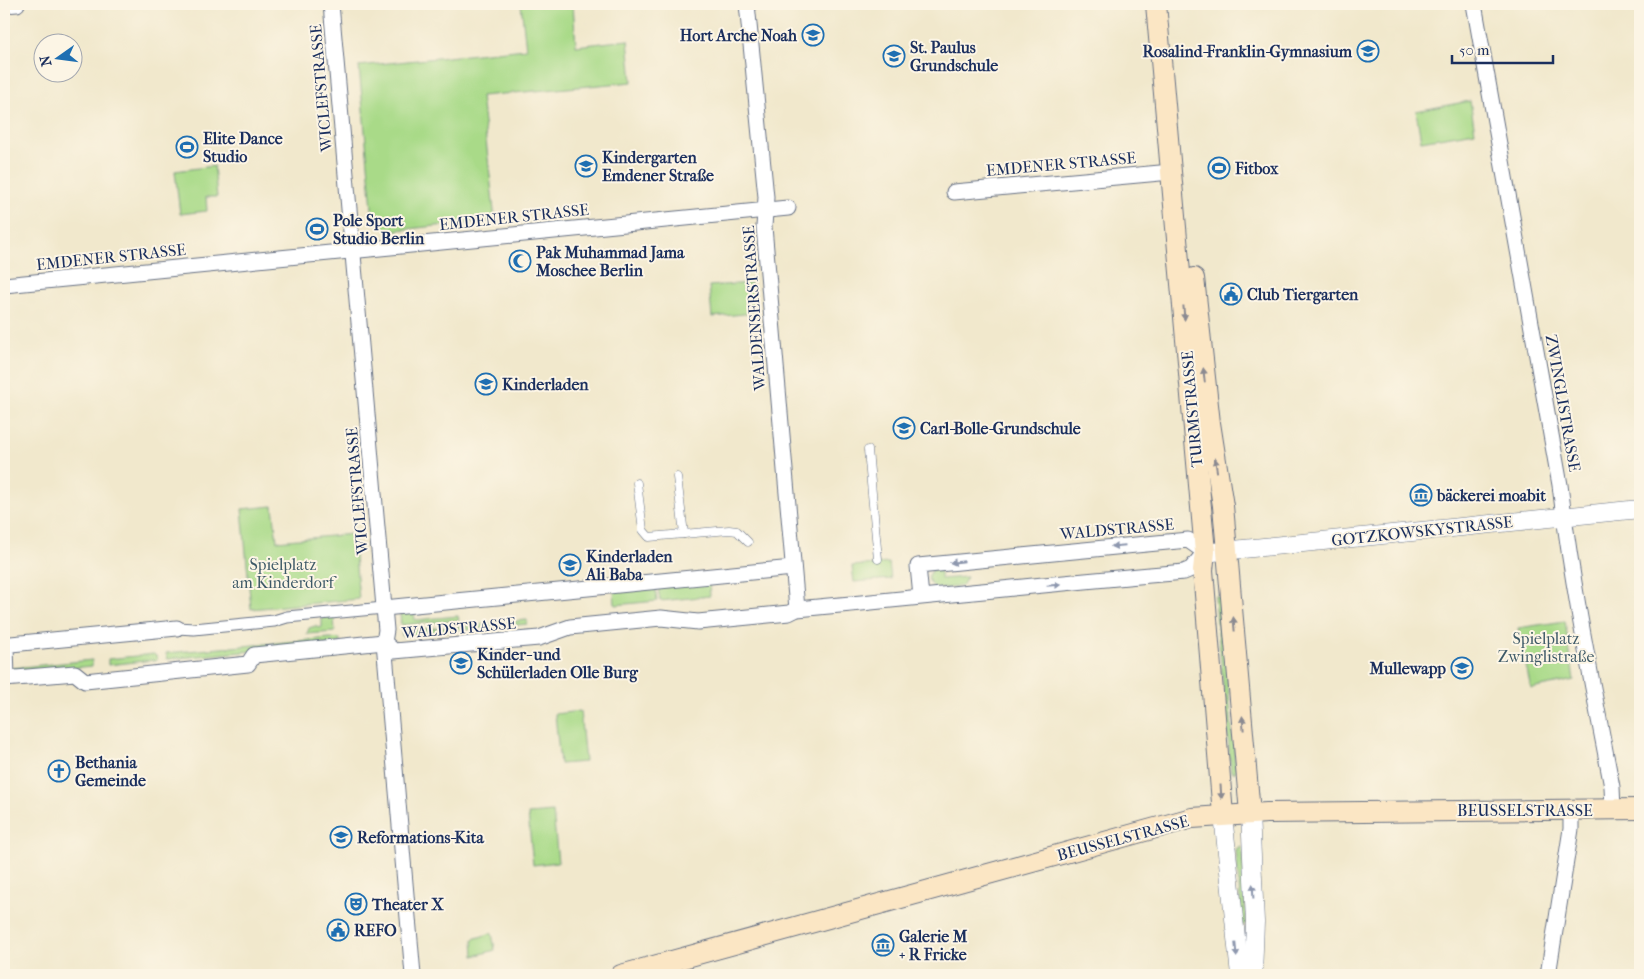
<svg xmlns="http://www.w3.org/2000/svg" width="1644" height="979" font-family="'IM FELL French Canon',serif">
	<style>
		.green { fill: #a9da88; stroke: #628473 }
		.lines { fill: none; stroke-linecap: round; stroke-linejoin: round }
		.service-casing { stroke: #667084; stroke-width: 9 }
		.pedestrian-casing { stroke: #667084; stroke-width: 13 }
		.minor-casing { stroke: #667084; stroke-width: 17 }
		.tertiary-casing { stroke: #667084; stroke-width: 19 }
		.secondary-casing { stroke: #667084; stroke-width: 22 }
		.service { stroke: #fff; stroke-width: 8 }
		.pedestrian { stroke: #fff; stroke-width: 11 }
		.minor { stroke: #fff; stroke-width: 15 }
		.tertiary { stroke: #fff; stroke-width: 18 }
		.secondary { stroke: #fbe6c4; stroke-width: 20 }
		.oneway { fill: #8b8a91 }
		.oneway2 { fill: #8d97ae }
		.labels { text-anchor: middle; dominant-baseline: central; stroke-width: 4; stroke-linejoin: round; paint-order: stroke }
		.poi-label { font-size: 16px; font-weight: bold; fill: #1b2f5e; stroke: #fcf5e5; text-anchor: start }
		.street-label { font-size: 16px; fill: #1b2f5e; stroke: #fcf5e5 }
		.park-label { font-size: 16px; fill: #3e5a68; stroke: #fcf5e5 }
	</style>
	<rect width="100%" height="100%" fill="#fcf5e5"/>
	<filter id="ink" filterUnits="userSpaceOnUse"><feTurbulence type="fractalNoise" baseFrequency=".02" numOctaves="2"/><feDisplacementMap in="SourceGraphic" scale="10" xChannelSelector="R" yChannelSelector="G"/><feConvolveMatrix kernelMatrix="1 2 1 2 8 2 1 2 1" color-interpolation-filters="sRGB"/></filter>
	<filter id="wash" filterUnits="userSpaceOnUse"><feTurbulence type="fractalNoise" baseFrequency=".0096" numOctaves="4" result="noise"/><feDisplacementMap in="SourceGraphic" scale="20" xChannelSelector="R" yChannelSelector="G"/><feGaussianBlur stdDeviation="1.12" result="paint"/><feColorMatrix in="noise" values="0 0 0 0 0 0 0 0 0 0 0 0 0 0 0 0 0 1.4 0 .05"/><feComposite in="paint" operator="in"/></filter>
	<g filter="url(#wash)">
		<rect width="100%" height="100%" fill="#f1e8cc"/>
		<g class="green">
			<path d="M521,4H573L576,46L628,40L632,82L481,96L495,220L388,231L373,219L359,66L526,49Z"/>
			<path d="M1470,101L1475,132L1421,141L1416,111Z"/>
			<path d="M214,166L217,197H206L207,211L180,214L175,171Z"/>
			<path d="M752,283L755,313L712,317L709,286Z"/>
			<path d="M273,506L277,541L353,534L359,599L251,609L242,509Z"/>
			<path d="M889,563L891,579L854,582L852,566Z"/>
			<path d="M939,568L941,579L967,577L962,586C949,587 931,594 928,577L932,570Z"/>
			<path d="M709,582L710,596L660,601L658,587Z"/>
			<path d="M655,587L657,601L615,605L614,591Z"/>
			<path d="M1220,596L1236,772H1231L1215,597Z"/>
			<path d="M414,612L415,620L458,616L459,620L401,625L400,614Z"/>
			<path d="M334,617L335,632L307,634L309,628L315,626L319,628L322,627V618Z"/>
			<path d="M527,620V624L465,630V626Z"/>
			<path d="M1565,621L1574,680L1531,689L1518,628Z"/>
			<path d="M459,626L460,630L402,636V631Z"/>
			<path d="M330,638L340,639V643L167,659L166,653Z"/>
			<path d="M154,654L157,657V660L155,661L153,660L108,665V659Z"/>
			<path d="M92,660V666L13,674L12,668Z"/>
			<path d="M580,711L585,762L560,764L555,714Z"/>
			<path d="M553,812L558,862L533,865L528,814Z"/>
			<path d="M1242,847L1246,923L1242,926L1236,849Z"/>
			<path d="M492,933L495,950L474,956L473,939Z"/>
		</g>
	</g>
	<g filter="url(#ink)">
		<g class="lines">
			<g class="service-casing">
				<g id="service">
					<path d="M868,450L878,559"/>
					<path d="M677,477L684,534"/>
					<path d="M637,483L643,530L649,537L729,530L737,531L748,542"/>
				</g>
			</g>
			<g class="pedestrian-casing">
				<path id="pedestrian" d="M177,628L194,629L274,621L287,617L384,608"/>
			</g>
			<g class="minor-casing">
				<g id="minor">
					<path d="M331,4L386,630L384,642L413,975"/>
					<path d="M747,4L766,197L764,227L797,609"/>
					<path d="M1474,4L1560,485C1572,586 1593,687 1612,787L1613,809"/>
					<path d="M4,5L17,4"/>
					<path d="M954,192L1171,172"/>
					<path d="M4,285L788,208"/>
					<path d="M384,608L793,568"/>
					<path d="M4,679L75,673L85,681L248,664L254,655L384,642L394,651L539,638L570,627L661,618L698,622L789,613L797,609C926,597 1055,583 1184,572L1191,569L1205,552L1188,540L918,566L921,597"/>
					<path d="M7,679L6,646L11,644L177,628"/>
					<path d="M1548,975L1571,829V809"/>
				</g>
			</g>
			<g class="tertiary-casing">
				<g id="tertiary">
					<path d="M1213,552L1640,509"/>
					<path d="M1250,813L1255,922L1253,975"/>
					<path d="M1223,815L1240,975"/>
				</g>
			</g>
			<g class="secondary-casing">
				<g id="secondary">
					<path d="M1156,4L1205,552L1203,570L1223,815"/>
					<path d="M1194,278L1210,423L1223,506L1250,813"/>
					<path d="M621,975L1192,818L1267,813L1640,809"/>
				</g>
			</g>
			<use href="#service" class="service"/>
			<use href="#pedestrian" class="pedestrian"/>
			<use href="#minor" class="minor"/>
			<use href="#tertiary" class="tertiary"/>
			<use href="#secondary" class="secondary"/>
		</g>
		<defs><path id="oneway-solid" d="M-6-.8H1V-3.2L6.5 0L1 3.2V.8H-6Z" transform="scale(1.25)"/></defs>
		<g class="oneway">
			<use href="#oneway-solid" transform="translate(1184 313) rotate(85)"/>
			<use href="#oneway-solid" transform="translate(1204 375) rotate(-96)"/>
			<use href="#oneway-solid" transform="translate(1216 465) rotate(-99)"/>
			<use href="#oneway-solid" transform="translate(1234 624) rotate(-95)"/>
			<use href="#oneway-solid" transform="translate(1243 723) rotate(-95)"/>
			<use href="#oneway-solid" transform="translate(1221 792) rotate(86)"/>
		</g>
		<g class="oneway2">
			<use href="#oneway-solid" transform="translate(1118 546) rotate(175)"/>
			<use href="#oneway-solid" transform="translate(957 562) rotate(174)"/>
			<use href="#oneway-solid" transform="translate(1054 585) rotate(-5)"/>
			<use href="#oneway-solid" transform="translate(1253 891) rotate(-93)"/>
			<use href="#oneway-solid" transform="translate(1236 950) rotate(84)"/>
		</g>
	</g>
	<defs>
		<g id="school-ring" transform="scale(1.125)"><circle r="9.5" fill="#fcf5e5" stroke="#1f6fb2" stroke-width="1.5"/><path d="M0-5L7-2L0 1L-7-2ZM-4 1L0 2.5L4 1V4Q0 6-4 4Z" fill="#1f6fb2"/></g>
		<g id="stadium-ring" transform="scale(1.125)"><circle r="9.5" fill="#fcf5e5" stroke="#1f6fb2" stroke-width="1.5"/><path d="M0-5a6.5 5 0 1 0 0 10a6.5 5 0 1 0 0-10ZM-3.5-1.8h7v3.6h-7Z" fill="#1f6fb2"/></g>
		<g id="mosque-ring" transform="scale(1.125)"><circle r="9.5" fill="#fcf5e5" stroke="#1f6fb2" stroke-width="1.5"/><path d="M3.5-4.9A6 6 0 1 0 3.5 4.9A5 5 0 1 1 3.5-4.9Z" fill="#1f6fb2"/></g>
		<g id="civic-ring" transform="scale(1.125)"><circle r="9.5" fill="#fcf5e5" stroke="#1f6fb2" stroke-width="1.5"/><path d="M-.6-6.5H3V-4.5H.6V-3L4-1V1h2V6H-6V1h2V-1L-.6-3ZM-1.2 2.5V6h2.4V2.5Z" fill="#1f6fb2"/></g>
		<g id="museum-ring" transform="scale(1.125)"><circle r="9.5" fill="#fcf5e5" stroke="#1f6fb2" stroke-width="1.5"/><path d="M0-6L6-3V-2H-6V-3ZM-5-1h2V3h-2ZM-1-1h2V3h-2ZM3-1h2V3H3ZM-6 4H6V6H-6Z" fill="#1f6fb2"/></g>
		<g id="church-ring" transform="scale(1.125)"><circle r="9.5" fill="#fcf5e5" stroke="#1f6fb2" stroke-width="1.5"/><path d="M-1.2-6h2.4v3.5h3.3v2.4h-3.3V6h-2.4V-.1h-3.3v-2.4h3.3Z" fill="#1f6fb2"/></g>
		<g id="theatre-ring" transform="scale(1.125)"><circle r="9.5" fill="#fcf5e5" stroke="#1f6fb2" stroke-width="1.5"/><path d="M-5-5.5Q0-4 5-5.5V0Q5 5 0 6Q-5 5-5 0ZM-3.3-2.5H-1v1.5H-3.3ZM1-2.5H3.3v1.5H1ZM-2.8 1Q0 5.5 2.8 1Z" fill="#1f6fb2"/></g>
	</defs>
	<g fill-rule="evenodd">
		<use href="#school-ring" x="813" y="35"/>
		<use href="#school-ring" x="1368" y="51"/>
		<use href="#school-ring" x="894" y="56"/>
		<use href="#stadium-ring" x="187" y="147"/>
		<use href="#school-ring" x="586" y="166"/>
		<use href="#stadium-ring" x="1219" y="168"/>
		<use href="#stadium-ring" x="317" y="229"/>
		<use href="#mosque-ring" x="520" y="261"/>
		<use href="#civic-ring" x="1231" y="294"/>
		<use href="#school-ring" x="486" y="384"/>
		<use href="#school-ring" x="904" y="428"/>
		<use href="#museum-ring" x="1421" y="495"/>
		<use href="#school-ring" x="570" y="565"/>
		<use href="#school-ring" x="461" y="663"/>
		<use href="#school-ring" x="1462" y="668"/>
		<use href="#church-ring" x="59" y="771"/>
		<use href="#school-ring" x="341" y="837"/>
		<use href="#theatre-ring" x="356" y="904"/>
		<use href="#civic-ring" x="338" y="930"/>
		<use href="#museum-ring" x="883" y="945"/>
	</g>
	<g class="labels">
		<g class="poi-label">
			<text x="797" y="35" text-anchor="end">Hort Arche Noah</text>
			<text x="910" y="47">St. Paulus<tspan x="910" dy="18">Grundschule</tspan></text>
			<text x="1352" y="51" text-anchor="end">Rosalind-Franklin-Gymnasium</text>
			<text x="203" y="138">Elite Dance<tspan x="203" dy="18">Studio</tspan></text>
			<text x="602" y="157">Kindergarten<tspan x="602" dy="18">Emdener Straße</tspan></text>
			<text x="1235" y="168">Fitbox</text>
			<text x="333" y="220">Pole Sport<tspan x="333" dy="18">Studio Berlin</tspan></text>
			<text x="536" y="252">Pak Muhammad Jama<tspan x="536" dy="18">Moschee Berlin</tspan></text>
			<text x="1247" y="294">Club Tiergarten</text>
			<text x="502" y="384">Kinderladen</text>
			<text x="920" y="428">Carl-Bolle-Grundschule</text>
			<text x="1437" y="495">bäckerei moabit</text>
			<text x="586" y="556">Kinderladen<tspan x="586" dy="18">Ali Baba</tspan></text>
			<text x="477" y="654">Kinder- und<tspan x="477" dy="18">Schülerladen Olle Burg</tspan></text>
			<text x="1446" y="668" text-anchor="end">Mullewapp</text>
			<text x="75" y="762">Bethania<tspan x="75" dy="18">Gemeinde</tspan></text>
			<text x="357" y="837">Reformations-Kita</text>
			<text x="372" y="904">Theater X</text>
			<text x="354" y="930">REFO</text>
			<text x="899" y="936">Galerie M<tspan x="899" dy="18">+ R Fricke</tspan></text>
		</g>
		<g class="street-label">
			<text transform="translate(321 88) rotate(-95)">WICLEFSTRASSE</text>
			<text transform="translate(1061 164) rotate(-5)">EMDENER STRASSE</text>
			<text transform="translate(514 217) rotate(-6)">EMDENER STRASSE</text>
			<text transform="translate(111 257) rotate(-6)">EMDENER STRASSE</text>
			<text transform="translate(754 308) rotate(-94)">WALDENSERSTRASSE</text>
			<text transform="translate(1563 403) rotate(80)">ZWINGLISTRASSE</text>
			<text transform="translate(1192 409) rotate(-95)">TURMSTRASSE</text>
			<text transform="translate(357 491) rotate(-95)">WICLEFSTRASSE</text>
			<text transform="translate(1117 529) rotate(-5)">WALDSTRASSE</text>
			<text transform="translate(1422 531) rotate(-6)">GOTZKOWSKYSTRASSE</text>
			<text transform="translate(459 628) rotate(-5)">WALDSTRASSE</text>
			<text x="1525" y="810">BEUSSELSTRASSE</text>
			<text transform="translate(1123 838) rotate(-15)">BEUSSELSTRASSE</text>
		</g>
		<g class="park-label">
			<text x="283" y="564">Spielplatz<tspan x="283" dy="18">am Kinderdorf</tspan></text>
			<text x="1546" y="638">Spielplatz<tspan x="1546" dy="18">Zwinglistraße</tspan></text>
		</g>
	</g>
	<rect width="1644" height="979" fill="none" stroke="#fcf5e5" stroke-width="20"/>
	<g transform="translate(58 58) rotate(256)"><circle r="24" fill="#fcf5e5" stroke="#a2a6af"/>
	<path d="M0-4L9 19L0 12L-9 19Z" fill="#1f6fb2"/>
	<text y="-8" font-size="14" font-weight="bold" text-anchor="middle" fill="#1b2f5e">N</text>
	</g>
	<path d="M1452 55v8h101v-8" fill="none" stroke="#1b2f5e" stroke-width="2.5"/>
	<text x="1459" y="55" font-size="15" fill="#1b2f5e" stroke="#fcf5e5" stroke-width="4" paint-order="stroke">50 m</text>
</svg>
